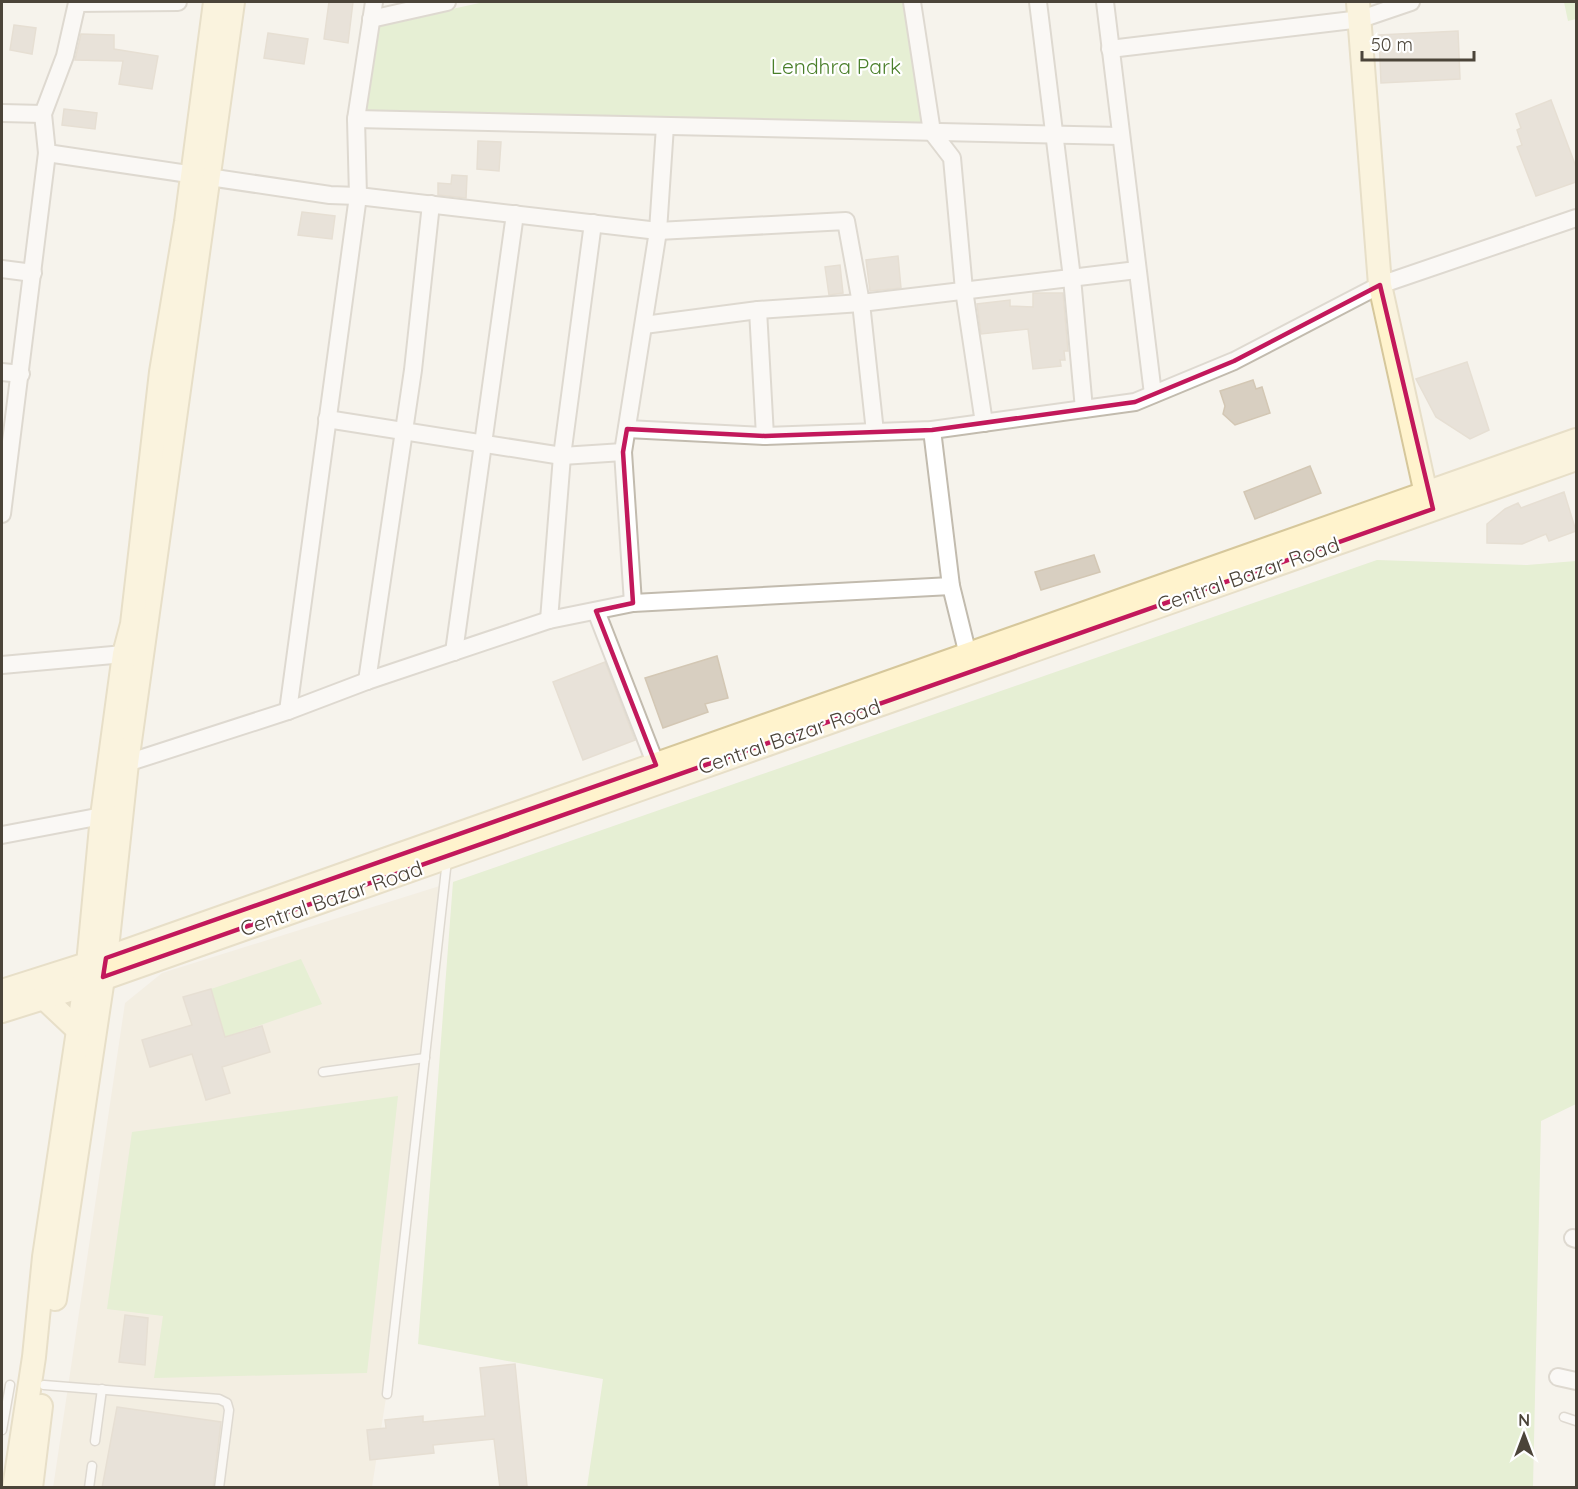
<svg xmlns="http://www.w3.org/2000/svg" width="1578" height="1489" font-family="Quicksand,sans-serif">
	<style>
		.education { fill: #efe8d6 }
		.green { fill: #d2eab5 }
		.building { fill: #d8cfc1; stroke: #d3c7b4; stroke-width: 1.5 }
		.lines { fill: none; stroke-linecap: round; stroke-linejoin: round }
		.lane-casing { stroke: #c2bbae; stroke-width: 11 }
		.street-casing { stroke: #c2bbae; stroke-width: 20 }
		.secondary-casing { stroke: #d6c79b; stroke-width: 26 }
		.lane { stroke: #fff; stroke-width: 8 }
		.street { stroke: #fff; stroke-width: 16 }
		.secondary { stroke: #fff3cd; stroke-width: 22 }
		.marked { fill: none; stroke: #c2185b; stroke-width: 4.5; stroke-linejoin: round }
		.labels { text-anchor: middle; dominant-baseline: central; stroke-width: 4.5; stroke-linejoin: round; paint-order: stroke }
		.park-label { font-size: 21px; fill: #4a7f2a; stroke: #fff }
		.street-label { font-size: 21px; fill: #4b4439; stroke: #fff }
	</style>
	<rect width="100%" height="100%" fill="#f6f3ec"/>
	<path class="education" d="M446,884L394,1347L372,1487L53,1488L125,1003L162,973Z"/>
	<g class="green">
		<path d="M484,2H912L932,132L356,119L370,27Z"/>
		<path d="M1564,2H1576V19L1568,21Z"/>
		<path d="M1377,560L1527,565L1576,561V1104L1541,1121L1533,1487H587L603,1379L418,1344L453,882Z"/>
		<path d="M301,959L322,1004L225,1037L211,989Z"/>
		<path d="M398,1096L367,1373L154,1378L163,1316L107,1309L132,1132Z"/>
	</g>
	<g class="building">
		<path d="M329,2H353L348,43L324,39Z"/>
		<path d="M14,25L36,28L32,54L10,50Z"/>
		<path d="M1458,31L1460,79L1381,83L1379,35Z"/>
		<path d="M268,33L308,39L304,64L264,58Z"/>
		<path d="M81,34L114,35V49L158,56L152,89L119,84L123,61L75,60Z"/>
		<path d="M1551,100L1576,167V182L1536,196L1517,147L1522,145L1517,130L1521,128L1516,114Z"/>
		<path d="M64,109L97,113L95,129L62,125Z"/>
		<path d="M478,141L501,142L499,171L477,169Z"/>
		<path d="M452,175L467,176L466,198L438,195V183L451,184Z"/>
		<path d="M302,212L335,216L332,239L298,235Z"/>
		<path d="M898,256L901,288L870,291L866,260Z"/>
		<path d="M840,265L843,293L829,295L825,267Z"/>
		<path d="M1033,293H1063L1068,351H1064L1065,360H1060L1061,366L1033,369L1028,329L981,334L977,304L1010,300V306L1033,307Z"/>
		<path d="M1467,362L1489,430L1470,439L1436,417L1416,379Z"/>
		<path d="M1253,380L1256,389L1262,387L1270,413L1235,425L1223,414L1225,406L1220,391Z"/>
		<path d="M1310,466L1321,493L1255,519L1244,492Z"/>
		<path d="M1564,492L1576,531L1549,541L1546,534L1522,544L1487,543V524L1505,509L1518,503L1521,508Z"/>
		<path d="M1094,555L1100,572L1041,590L1035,572Z"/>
		<path d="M717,656L728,698L705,704L708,712L663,728L645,678Z"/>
		<path d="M605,662L635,740L583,760L553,682Z"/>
		<path d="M211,989L225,1037L262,1026L270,1052L222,1067L230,1093L206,1100L192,1054L150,1067L142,1040L192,1025L183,997Z"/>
		<path d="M125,1315L148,1318L145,1365L119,1362Z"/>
		<path d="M515,1364L527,1486L500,1488L494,1439L433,1445L434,1453L370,1460L367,1430L386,1428L385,1420L423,1416V1422L485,1416L480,1368Z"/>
		<path d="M117,1407L221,1422L213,1488H102Z"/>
	</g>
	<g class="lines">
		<g class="lane-casing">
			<g id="lane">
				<path d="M323,1072L425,1058"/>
				<path d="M44,1385L219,1399L227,1403L229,1410L219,1488"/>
				<path d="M387,1394L447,860"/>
				<path d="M1564,1417L1576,1421"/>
				<path d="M2,1430L10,1385"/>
				<path d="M95,1441L102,1389"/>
				<path d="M89,1488L92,1466"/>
			</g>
		</g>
		<g class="street-casing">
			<g id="street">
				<path d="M178,2L77,3L65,56L43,114L47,153L330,195L358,196L658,231L846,221L861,303L875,432"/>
				<path d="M912,2L932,132L952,158L964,290L984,423"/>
				<path d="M1038,2L1072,278L1084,409"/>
				<path d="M1105,2L1153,394"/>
				<path d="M371,19L447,2"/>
				<path d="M1110,49L1361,19L1411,2"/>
				<path d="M2,113L43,114"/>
				<path d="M356,119L1120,136"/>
				<path d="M2,269L33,273"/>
				<path d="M758,310L765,436"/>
				<path d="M644,325L758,310L861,303L1137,270"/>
				<path d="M2,372L21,374"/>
				<path d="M327,419L562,456L623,452"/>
				<path d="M627,429L765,436L932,430L1135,402L1234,361L1380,285L1576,218"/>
				<path d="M932,430L951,586L968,655"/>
				<path d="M2,514L47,153"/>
				<path d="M633,603L623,452L658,231L665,126"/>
				<path d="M596,611L656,765"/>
				<path d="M549,620L562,456L593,223"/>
				<path d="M454,652L515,214"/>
				<path d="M2,665L124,654"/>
				<path d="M367,681L413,370L431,204"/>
				<path d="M288,711L358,196L356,119L374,2"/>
				<path d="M127,763L288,711L367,681L549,620L633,603L951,586"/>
				<path d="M2,835L102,816"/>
				<path d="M1573,1238L1576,1239"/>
				<path d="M1558,1377L1576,1381"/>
			</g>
		</g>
		<g class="secondary-casing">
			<g id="secondary">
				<path d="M1358,2L1380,285L1426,494L1431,506"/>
				<path d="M2,991L106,958L1576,440"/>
				<path d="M44,998L78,1030"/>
				<path d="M2,1011L85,985L1576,459"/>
				<path d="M55,1299L106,958L127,763L233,2"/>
				<path d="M14,1488L34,1357L44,1257L88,964L102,816L124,654L132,624L161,372L186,222L215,2"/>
				<path d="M31,1488L41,1406"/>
			</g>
		</g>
		<use href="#lane" class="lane"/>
		<use href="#street" class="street"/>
		<use href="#secondary" class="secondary"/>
	</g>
	<path d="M0 0H1578V1489H0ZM1380,285L1433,509L103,977L106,958L656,765L596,611L633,603L623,452L627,429L765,436L932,430L1135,402L1234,361Z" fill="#f6f3ec" fill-opacity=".55" fill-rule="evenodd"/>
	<path class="marked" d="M1380,285L1433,509L103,977L106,958L656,765L596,611L633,603L623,452L627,429L765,436L932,430L1135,402L1234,361Z"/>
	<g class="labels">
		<g class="park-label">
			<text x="836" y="66">Lendhra Park</text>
		</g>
		<g class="street-label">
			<text transform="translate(1248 574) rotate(-19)">Central Bazar Road</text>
			<text transform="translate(789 736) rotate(-19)">Central Bazar Road</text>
			<text transform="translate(331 898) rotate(-19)">Central Bazar Road</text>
		</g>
	</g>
	<rect width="1578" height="1489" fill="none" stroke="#4b4439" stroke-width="6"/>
	<g transform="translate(1524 1435)" stroke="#ffffff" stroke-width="4.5" paint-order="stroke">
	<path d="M0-4.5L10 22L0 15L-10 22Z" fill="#4b4439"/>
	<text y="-9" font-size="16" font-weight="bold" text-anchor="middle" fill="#4b4439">N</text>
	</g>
	<path d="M1362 51v9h112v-9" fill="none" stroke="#4b4439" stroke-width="3"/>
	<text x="1371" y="51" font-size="18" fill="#4b4439" stroke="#ffffff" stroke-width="4.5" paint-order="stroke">50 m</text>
</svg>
